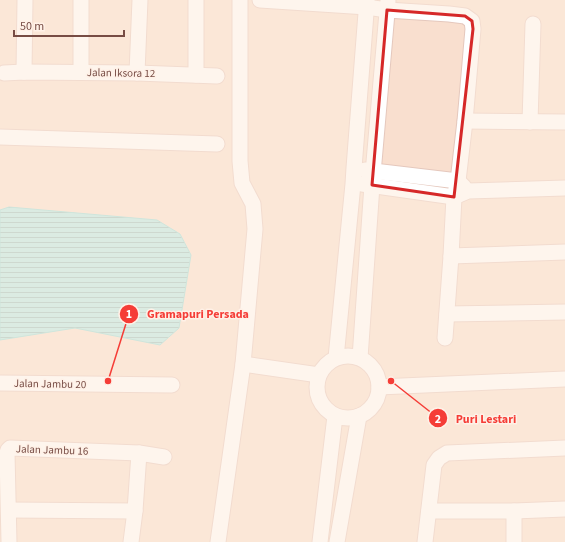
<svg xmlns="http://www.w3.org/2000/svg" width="565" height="542" font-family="'Source Sans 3',sans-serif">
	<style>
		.residential { fill: #f9dfcf }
		.water { fill: url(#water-rules); stroke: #97dcd9 }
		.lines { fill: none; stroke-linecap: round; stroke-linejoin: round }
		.minor-casing { stroke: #e5c8bd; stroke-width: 17 }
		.minor { stroke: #fff; stroke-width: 15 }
		.marked { fill: none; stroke: #d62828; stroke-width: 3; stroke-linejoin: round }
		.labels { text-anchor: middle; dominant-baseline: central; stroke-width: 3; stroke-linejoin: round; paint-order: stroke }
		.street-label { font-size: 11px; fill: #774c44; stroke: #fff1e7 }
		.leader { fill: none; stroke: #f53d37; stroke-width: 1.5 }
		.callout-dot { fill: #f53d37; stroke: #fff1e7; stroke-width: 1.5 }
		.mark-label { font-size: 12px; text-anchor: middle; font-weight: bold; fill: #fff }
		.callout-label { font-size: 12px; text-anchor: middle; font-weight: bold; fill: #f53d37; stroke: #fff1e7; stroke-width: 3; stroke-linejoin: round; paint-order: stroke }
	</style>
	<defs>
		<pattern id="water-rules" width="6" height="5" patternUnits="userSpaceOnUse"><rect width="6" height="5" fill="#b2e9e6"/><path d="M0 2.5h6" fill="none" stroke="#96bfbc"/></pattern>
	</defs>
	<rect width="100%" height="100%" fill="#feecdf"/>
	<rect class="residential" x="0" y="0" width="565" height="542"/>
	<path class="water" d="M9,207L157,220L180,234L191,255L179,328L160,345L75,328L0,340V210Z"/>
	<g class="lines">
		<g class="minor-casing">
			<g id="minor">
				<path d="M260,0L367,7L387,10L449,14L465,16L472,21L473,29L465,121L458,181L454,197L451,256L445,338"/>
				<path d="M24,72L25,0"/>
				<path d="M81,72V0"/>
				<path d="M4,73L24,72L137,73L217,76"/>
				<path d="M137,73L140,0"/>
				<path d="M196,75V0"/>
				<path d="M465,121L565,122"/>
				<path d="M530,122L533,24"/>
				<path d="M0,137L217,144"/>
				<path d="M365,170L458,181L464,187"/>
				<path d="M362,184L454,197L468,191L565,188"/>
				<path d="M451,256L565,252"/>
				<path d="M447,314L565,312"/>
				<circle cx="348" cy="387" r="31"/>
				<path d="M336,358L353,184L354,168L367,0"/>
				<path d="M360,358L372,185L388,1"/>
				<path d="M243,364L319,375"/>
				<path d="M0,383L172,385"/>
				<path d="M379,387L565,379"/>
				<path d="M9,510L135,511"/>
				<path d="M429,511H514L565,509"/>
				<path d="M514,511V542"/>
				<path d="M9,542L7,453L8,450L10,448L139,453L164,457"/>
				<path d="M131,542L135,511L139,453"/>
				<path d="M218,542L243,364L255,229L253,204L242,183L240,161V0"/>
				<path d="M320,542L335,416"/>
				<path d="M337,542L359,416"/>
				<path d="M425,542L434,465L439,458L447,453L565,448"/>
			</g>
		</g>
		<use href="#minor" class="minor"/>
	</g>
	<path d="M0 0H565V542H0ZM387,10L465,16L472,21L473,29L454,197L372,185Z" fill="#feecdf" fill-opacity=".55" fill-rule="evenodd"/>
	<path class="marked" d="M387,10L465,16L472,21L473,29L454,197L372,185Z"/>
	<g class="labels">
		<g class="street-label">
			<text transform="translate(121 73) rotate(1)">Jalan Iksora 12</text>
			<text transform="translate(50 384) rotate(1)">Jalan Jambu 20</text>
			<text transform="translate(52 450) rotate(2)">Jalan Jambu 16</text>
		</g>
	</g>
	<path class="leader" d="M108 381L129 314M391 381L438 418"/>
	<g class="callout-dot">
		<circle cx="108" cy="381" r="4"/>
		<circle cx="391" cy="381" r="4"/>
		<circle cx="129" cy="314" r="10"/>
		<circle cx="438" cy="418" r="10"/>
	</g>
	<g class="mark-label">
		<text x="129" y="318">1</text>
		<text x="438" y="423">2</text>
	</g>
	<g class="callout-label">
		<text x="198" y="318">Gramapuri Persada</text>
		<text x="486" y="423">Puri Lestari</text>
	</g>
	<path d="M14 30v6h110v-6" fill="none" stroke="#774c44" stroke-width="2"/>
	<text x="20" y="30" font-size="12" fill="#774c44" stroke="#fff1e7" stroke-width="3" paint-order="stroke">50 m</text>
</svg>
